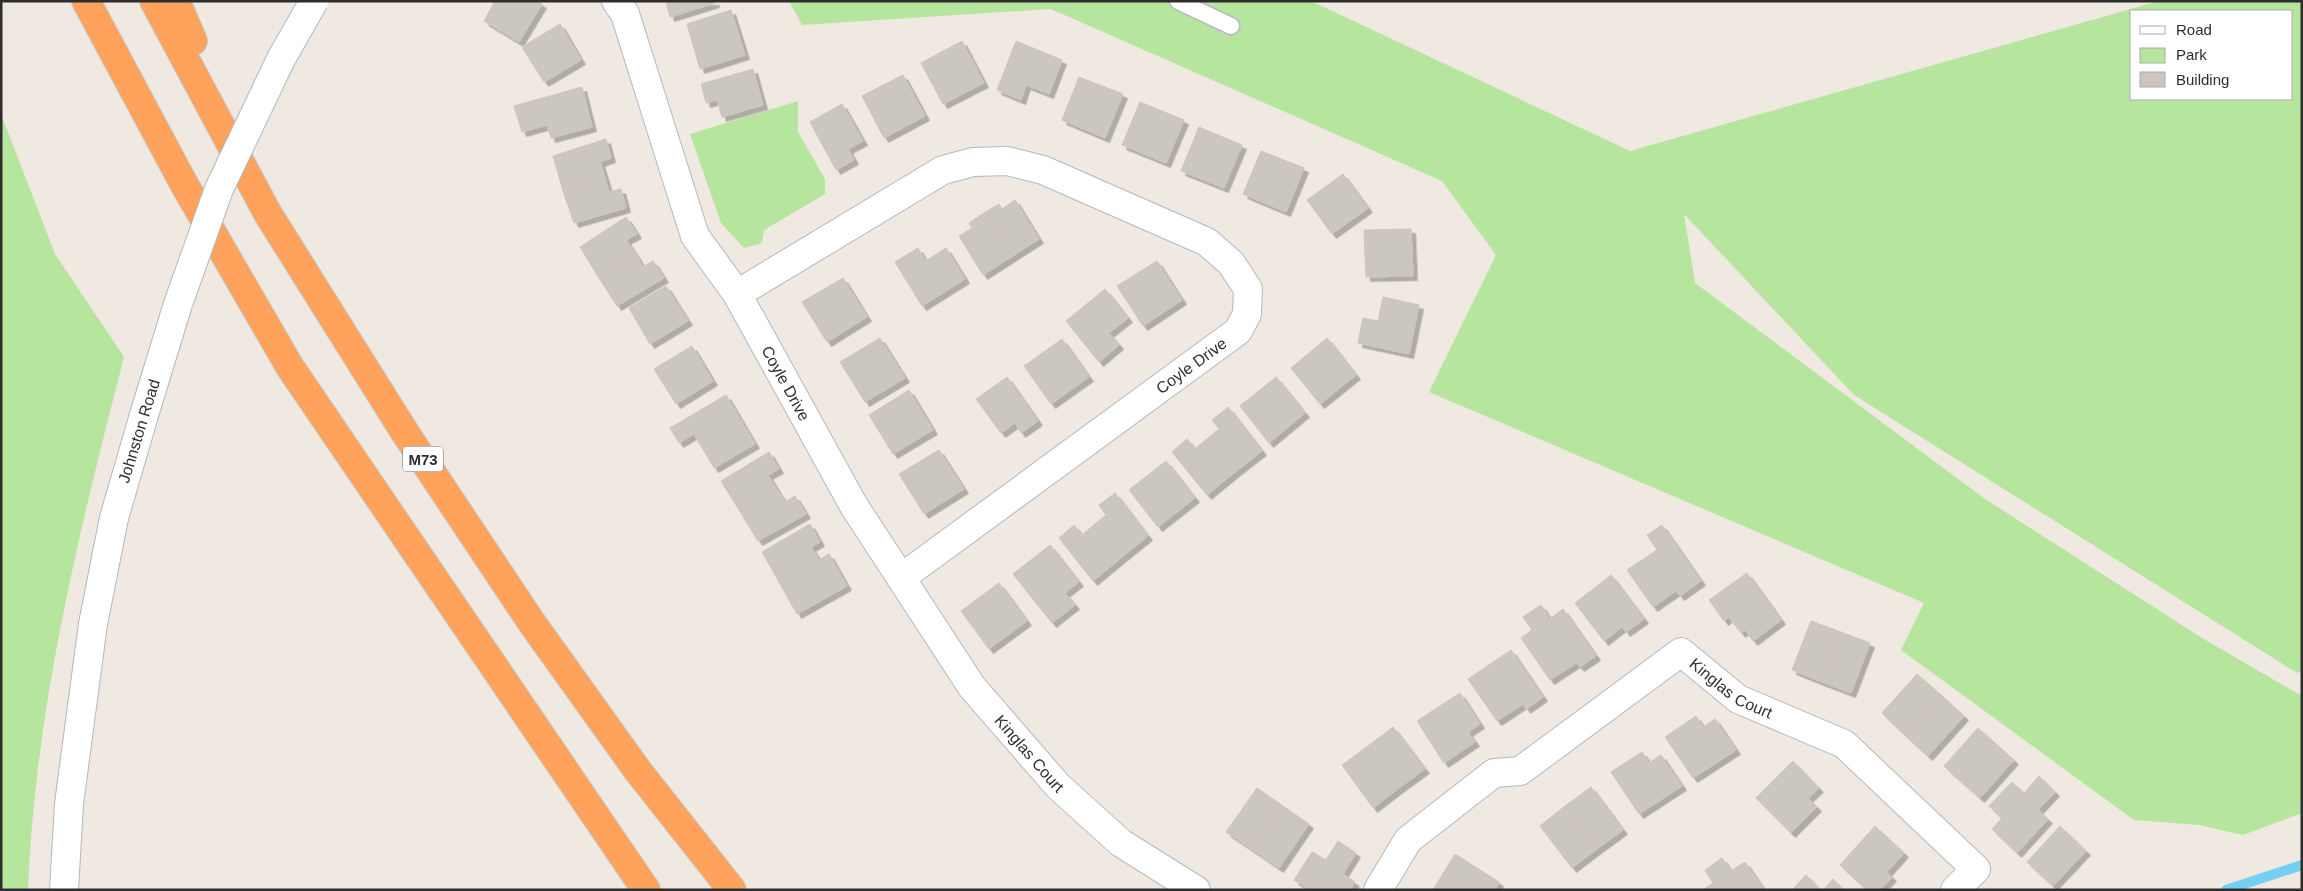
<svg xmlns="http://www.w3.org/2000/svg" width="2303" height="891" font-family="Helvetica,sans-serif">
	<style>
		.green { fill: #b6e59e; fill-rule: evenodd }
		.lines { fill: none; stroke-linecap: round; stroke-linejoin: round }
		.stream { stroke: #75cff0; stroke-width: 10 }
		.building { fill: #cbc7bf; stroke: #cbc5ba; filter: url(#shadow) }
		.service-casing { stroke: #b4b7c1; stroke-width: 19 }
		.minor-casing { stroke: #b4b7c1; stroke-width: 30 }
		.secondary-casing { stroke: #b4b7c1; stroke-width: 30 }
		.motorway-casing { stroke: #c9c9c9; stroke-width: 30 }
		.service { stroke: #fff; stroke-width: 16 }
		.minor { stroke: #fff; stroke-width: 28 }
		.secondary { stroke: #fff; stroke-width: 28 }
		.motorway { stroke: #ffa35c; stroke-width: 28 }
		.secondary-bridge-casing { stroke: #b4b7c1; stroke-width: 30; stroke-linecap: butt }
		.secondary-bridge { stroke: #fff; stroke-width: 28 }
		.labels { text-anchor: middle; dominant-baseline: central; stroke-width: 5; stroke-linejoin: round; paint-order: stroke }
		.shield { fill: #fff; stroke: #6d6d6d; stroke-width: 1 }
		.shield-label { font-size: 15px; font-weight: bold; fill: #2e2e2e }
		.street-label { font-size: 16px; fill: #2e2e2e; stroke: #fff }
	</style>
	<defs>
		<filter id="shadow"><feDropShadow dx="4.5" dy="4.5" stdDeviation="0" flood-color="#0004"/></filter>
	</defs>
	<rect width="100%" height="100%" fill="#efe9e1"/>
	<g class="green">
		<path d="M789,1H1311L1630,151L2159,1H2302V670L2297,673L1854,395L1684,214L1695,283L1985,499L2202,638L2302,696V813L2243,835L2199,825L2134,820L1901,650L1924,603L1429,392L1496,255L1442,181L1051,9L802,25ZM2132,11H2292V99H2132Z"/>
		<path d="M798,101V132L825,179V194L764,230L762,243L744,248L721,223L690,134Z"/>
		<path d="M1,114L55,254L124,357C79,532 35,709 28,890H1Z"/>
	</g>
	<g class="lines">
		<path class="stream" d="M2226,890L2302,865"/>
	</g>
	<g class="building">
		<path d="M495,1H537L542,4L519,42L484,21Z"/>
		<path d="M666,1H715V3L670,17Z"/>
		<path d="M731,10L745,55L700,69L687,24Z"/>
		<path d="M560,24L581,60L544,82L522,47Z"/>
		<path d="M962,41L984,83L943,104L921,63Z"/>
		<path d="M1016,41L1062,60L1049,94L1026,85L1021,100L997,90Z"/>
		<path d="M753,69L763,105L722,117L717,100L706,103L701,84Z"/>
		<path d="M903,75L925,116L884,138L862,96Z"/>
		<path d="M1079,77L1123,94L1105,138L1062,120Z"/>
		<path d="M582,87L592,127L551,138L547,125L522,132L514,106Z"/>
		<path d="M1140,102L1184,120L1166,163L1122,145Z"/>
		<path d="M842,104L863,141L848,149L854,160L836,170L810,122Z"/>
		<path d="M1199,127L1242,145L1224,188L1181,171Z"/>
		<path d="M606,139L611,158L600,162L605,178L563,191L553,156Z"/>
		<path d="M1261,151L1304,168L1286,212L1243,194Z"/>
		<path d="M1343,174L1368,208L1332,234L1307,200Z"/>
		<path d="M605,178L609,192L621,189L626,208L574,223L563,191Z"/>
		<path d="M1015,200L1039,239L1011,257L984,213L999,204L1002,209Z"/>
		<path d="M984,213L1011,257L983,275L959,236L972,228L969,223Z"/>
		<path d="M626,217L637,234L626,240L636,255L599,278L580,247Z"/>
		<path d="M1411,229L1413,276L1366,277L1364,230Z"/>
		<path d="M918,248L926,261L946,248L965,279L922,306L895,262Z"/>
		<path d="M636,255L643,267L653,261L664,278L617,306L599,278Z"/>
		<path d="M1157,261L1182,300L1143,326L1117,286Z"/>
		<path d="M843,278L867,317L827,342L802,302Z"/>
		<path d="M666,286L688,321L650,344L629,308Z"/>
		<path d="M1105,289L1128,318L1109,333L1119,345L1099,362L1066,321Z"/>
		<path d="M1383,297L1419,305L1409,354L1358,343L1363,318L1378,321Z"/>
		<path d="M880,338L905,378L865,402L840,362Z"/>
		<path d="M1327,338L1356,375L1320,404L1291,368Z"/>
		<path d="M1062,339L1089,377L1051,404L1024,366Z"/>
		<path d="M692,346L713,381L676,404L654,369Z"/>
		<path d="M1007,377L1038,421L1021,433L1015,423L1001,433L976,399Z"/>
		<path d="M1276,377L1305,413L1269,443L1240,406Z"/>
		<path d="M909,390L933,430L893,454L869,415Z"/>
		<path d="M726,395L755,444L714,468L694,434L679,443L670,428Z"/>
		<path d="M1228,407L1262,451L1235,472L1208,438L1219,429L1212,420Z"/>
		<path d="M1208,438L1235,472L1207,495L1172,452L1187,439L1195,449Z"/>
		<path d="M939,450L964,489L924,514L899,474Z"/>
		<path d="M769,452L779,469L768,475L777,490L741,513L721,481Z"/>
		<path d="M1166,461L1195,498L1158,527L1129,490Z"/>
		<path d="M777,490L785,502L795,496L806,514L758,541L741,513Z"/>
		<path d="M1115,493L1148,536L1122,557L1095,524L1106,515L1099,505Z"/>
		<path d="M810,524L820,542L811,547L819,560L829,554L847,586L797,614L762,552Z"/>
		<path d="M1095,524L1122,557L1093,581L1059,538L1074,525L1082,535Z"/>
		<path d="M1662,525L1701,581L1680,596L1676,591L1653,607L1627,570L1657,550L1647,535Z"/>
		<path d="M1050,545L1079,582L1065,593L1075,605L1052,623L1013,574Z"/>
		<path d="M1747,573L1781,620L1753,641L1745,630L1741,633L1729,617L1724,621L1709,600Z"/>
		<path d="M1611,575L1644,619L1626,632L1622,627L1604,641L1575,603Z"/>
		<path d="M999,583L1027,621L989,649L961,611Z"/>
		<path d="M1541,605L1550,619L1563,609L1596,656L1580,667L1576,663L1550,680L1521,638L1532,630L1523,617Z"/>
		<path d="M1811,621L1841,632L1822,682L1792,670Z"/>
		<path d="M1841,632L1870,643L1851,693L1822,682Z"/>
		<path d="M1511,650L1543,697L1526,709L1523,704L1497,721L1468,679Z"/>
		<path d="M1917,674L1941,695L1905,735L1882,713Z"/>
		<path d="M1460,693L1480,724L1468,732L1475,742L1444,763L1417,721Z"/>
		<path d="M1941,695L1964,716L1928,756L1905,735Z"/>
		<path d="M1696,716L1703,727L1715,719L1736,750L1693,778L1665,737Z"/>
		<path d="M1393,727L1425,769L1399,788L1368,746Z"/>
		<path d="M1978,728L2014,760L1980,798L1944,766Z"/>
		<path d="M1368,746L1399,788L1373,808L1342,765Z"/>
		<path d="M1642,752L1649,763L1661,755L1682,786L1639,814L1611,772Z"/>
		<path d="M1793,761L1819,788L1808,798L1817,807L1791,833L1756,798Z"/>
		<path d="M2039,776L2055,792L2038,810L2048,819L2017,853L1992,829L2002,818L1989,806L2012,782L2024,793Z"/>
		<path d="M1591,787L1623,830L1597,849L1565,806Z"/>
		<path d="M1257,788L1283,806L1253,850L1226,832Z"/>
		<path d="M1283,806L1309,824L1279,868L1253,850Z"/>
		<path d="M1565,806L1597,849L1572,868L1540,826Z"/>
		<path d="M1875,826L1904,853L1887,872L1892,877L1880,890H1867L1840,865Z"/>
		<path d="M2060,826L2086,851L2053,886L2027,862Z"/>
		<path d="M1338,841L1356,853L1343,874L1355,882L1350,890H1310L1294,880L1312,852L1326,860Z"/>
		<path d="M1455,854L1499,882L1495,890H1433Z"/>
		<path d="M1722,858L1731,871L1745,862L1764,890H1703L1713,883L1705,870Z"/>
		<path d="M1806,875L1821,890H1792Z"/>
		<path d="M1833,879L1844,890H1823Z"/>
	</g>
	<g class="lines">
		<g class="service-casing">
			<path id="service" d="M1178,1L1231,26"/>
		</g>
		<g class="minor-casing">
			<g id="minor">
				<path id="s1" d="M616,1L625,14L695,236L737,294L854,506L901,578L1238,331L1247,314L1248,289L1231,263L1207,242L1043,170L1007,161L973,162L943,170L737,294"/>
				<path id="s2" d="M901,578L972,687L1058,786L1121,843L1196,890"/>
				<path id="s3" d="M1378,890L1408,840L1494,773L1520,771L1681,652L1738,699L1844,744L1976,869L1955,890"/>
			</g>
		</g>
		<g class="secondary-casing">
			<path id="secondary" d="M64,890L69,804L93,624L114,518L144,415"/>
		</g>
		<g class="motorway-casing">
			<g id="motorway">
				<path d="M86,1L184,184L290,367L646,890"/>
				<path d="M154,1L268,214L404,431L532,623L638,771L732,890"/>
				<path d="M176,1L193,41"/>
			</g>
		</g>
		<use href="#service" class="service"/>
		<use href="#minor" class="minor"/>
		<use href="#secondary" class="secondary"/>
		<use href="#motorway" class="motorway"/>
		<g class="secondary-bridge-casing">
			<path id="secondary-bridge" d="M144,415L178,304L219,189L281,59L314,1"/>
		</g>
		<use href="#secondary-bridge" class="secondary-bridge"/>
	</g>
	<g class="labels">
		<rect class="shield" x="403" y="446.5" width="40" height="25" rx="4"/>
		<g class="shield-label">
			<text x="423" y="459">M73</text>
		</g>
		<g class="street-label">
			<text stroke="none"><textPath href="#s1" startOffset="1008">Coyle Drive</textPath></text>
			<text stroke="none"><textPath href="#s1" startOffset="422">Coyle Drive</textPath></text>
			<text transform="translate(139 431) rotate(-73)">Johnston Road</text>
			<text stroke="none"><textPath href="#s3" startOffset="456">Kinglas Court</textPath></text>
			<text stroke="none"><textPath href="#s2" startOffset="218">Kinglas Court</textPath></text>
		</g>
	</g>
	<rect width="2303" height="891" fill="none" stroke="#2e2e2e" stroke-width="5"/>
	<rect x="2130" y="10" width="162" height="90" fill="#ffffff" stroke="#ababab"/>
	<rect x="2140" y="26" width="25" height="8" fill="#ffffff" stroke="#ababab"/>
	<text x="2176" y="35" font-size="15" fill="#2e2e2e">Road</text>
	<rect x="2140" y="48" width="25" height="15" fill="#b6e59e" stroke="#ababab"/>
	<text x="2176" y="60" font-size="15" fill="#2e2e2e">Park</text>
	<rect x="2140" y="72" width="25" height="15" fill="#cbc7bf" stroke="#ababab"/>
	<text x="2176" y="85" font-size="15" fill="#2e2e2e">Building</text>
</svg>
